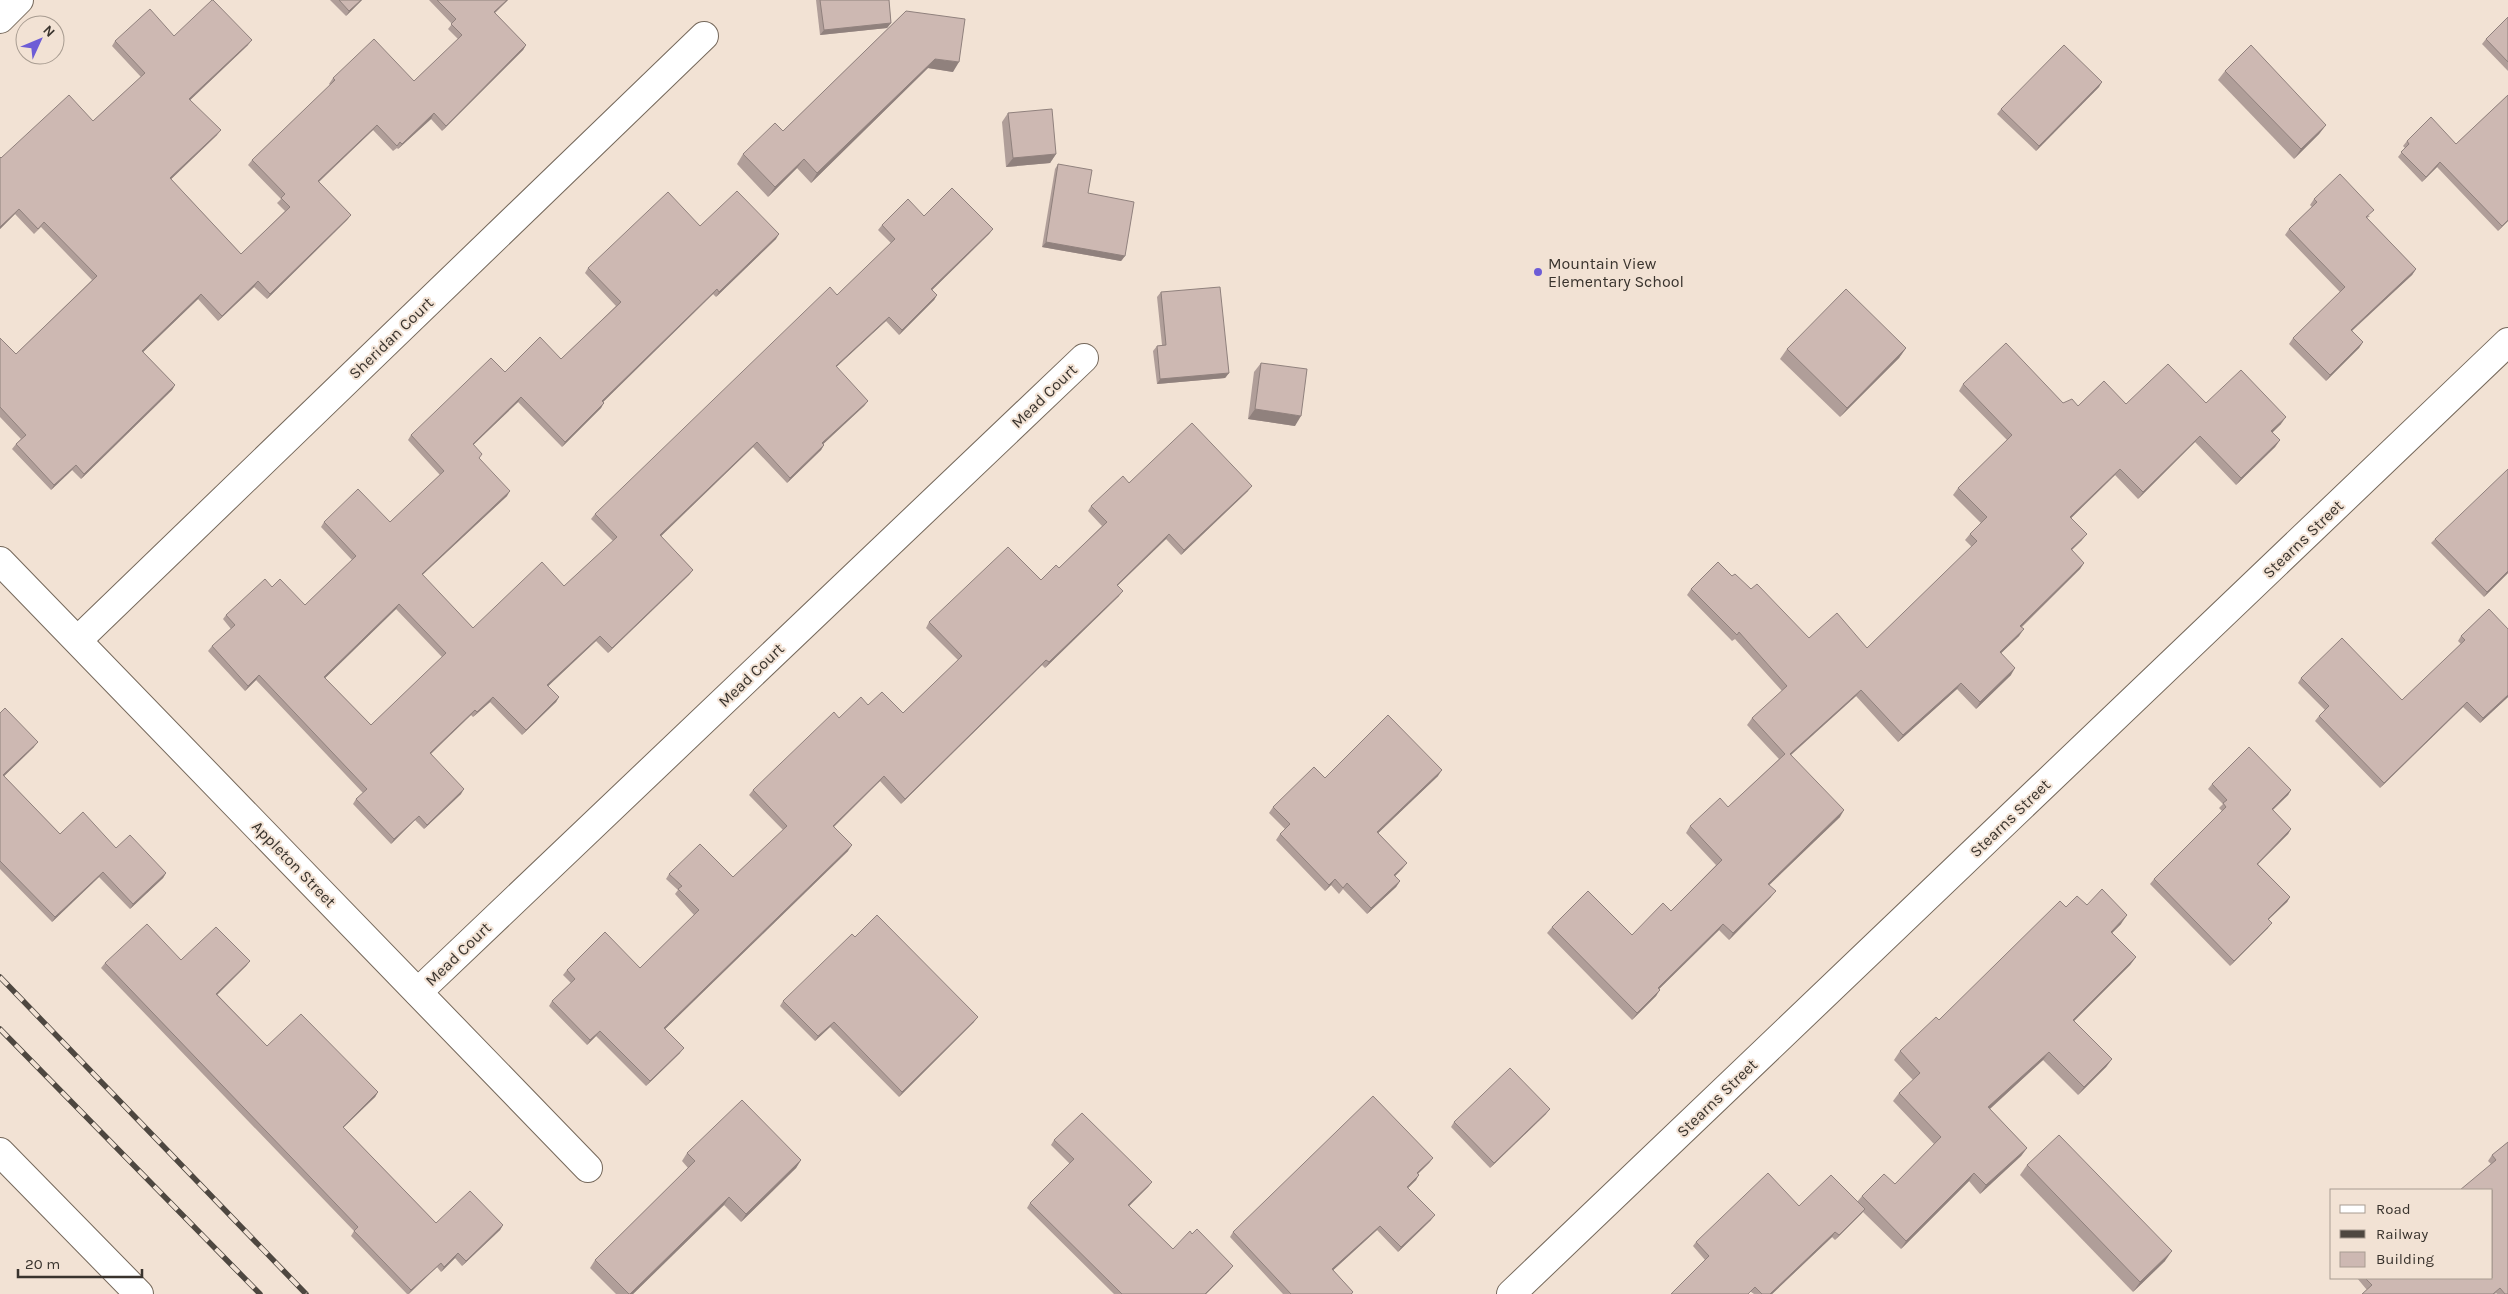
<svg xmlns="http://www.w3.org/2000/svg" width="2508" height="1294" font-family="Karla,sans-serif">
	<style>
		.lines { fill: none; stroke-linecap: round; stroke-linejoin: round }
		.minor-casing { stroke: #75685b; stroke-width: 30 }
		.tertiary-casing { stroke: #75685b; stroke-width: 30 }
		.minor { stroke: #fff; stroke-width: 28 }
		.tertiary { stroke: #fff; stroke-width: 28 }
		.rail-casing { stroke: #4e4740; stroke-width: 5.5 }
		.rail { stroke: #f2e2d4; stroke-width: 4; stroke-dasharray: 11; stroke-linecap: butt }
		.wall { fill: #b09e99; fill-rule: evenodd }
		.shaded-wall { fill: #90817d }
		.building { fill: #cdb8b2; stroke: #90817d; fill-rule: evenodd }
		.poi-dot { fill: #6d5cd6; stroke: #f2e2d4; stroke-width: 2 }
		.labels { text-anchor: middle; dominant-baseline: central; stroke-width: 4; stroke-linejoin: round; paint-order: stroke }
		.poi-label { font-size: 16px; fill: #39332d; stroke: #f2e2d4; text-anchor: start }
		.street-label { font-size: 16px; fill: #39332d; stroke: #f2e2d4 }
	</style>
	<rect width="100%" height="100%" fill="#f2e2d4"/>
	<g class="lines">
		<g class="minor-casing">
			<g id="minor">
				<path d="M0,19L19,0"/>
				<path d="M0,561L588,1168"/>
				<path d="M78,640L704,36"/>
				<path d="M418,992L1084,358"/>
				<path d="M1511,1294L2508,342"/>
			</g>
		</g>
		<g class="tertiary-casing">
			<path id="tertiary" d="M0,1152L139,1294"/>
		</g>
		<use href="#minor" class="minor"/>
		<use href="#tertiary" class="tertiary"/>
		<g class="rail-casing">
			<g id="rail">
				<path d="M0,977L306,1294"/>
				<path d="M0,1029L260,1294"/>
			</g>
		</g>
		<use href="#rail" class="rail"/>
	</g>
	<g class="wall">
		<path d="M330,0H362L346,16Z"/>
		<path d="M429,0H508L495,13L526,45L523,50L442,131L431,119L398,149L397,148L393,151L373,130L319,182L351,215L347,220L267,299L254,287L218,321L198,299L143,352L175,385L172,390L81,479L72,470L51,490L12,449L16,444L21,439L0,417V338L16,354L92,280L41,227L34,234L15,214L0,229V157L1,158L93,121L141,77L112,46L115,41L174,36L248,45L190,100L217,135L171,179L241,254L285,211L277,203L281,199L248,165L252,160L330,85L329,84L333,78L414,81L458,39L448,29L452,24Z"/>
		<path d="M816,0H889L891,23L887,28L820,35Z"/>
		<path d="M906,11L953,72L928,68L811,183L797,168L768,197L737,164L743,154L783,131Z"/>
		<path d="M2508,17V71L2482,44L2486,39Z"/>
		<path d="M2225,71L2326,125L2319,134L2294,159L2218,80Z"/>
		<path d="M2099,87L2036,151L1997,114L2001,109Z"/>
		<path d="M2508,95V221L2498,231L2437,167L2422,182L2398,157L2405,148L2403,146L2407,141L2456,144Z"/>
		<path d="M1008,113L1056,154L1050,163L1006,167L1002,122Z"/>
		<path d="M1058,164L1088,193L1125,256L1121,261L1042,247L1055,169Z"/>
		<path d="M2314,199L2370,216L2367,218L2416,269L2412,275L2352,331L2363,342L2359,348L2326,381L2289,344L2293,338L2340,292L2285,235L2289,229L2312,207L2310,205Z"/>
		<path d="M924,216L993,229L989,234L932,290L937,295L934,300L899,335L886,321L836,367L868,401L864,406L823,444L824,445L821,450L787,483L753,447L661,536L693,570L689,575L608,653L596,641L548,686L559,697L556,702L522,735L490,702L473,717L471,715L431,754L461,794L424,829L415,820L391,844L353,804L356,799L363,793L256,680L245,691L208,651L212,646L231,629L223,619L226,615L272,587L305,605L352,560L321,527L324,522H390L440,475L408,440L411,435L505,372L561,359L616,306L585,273L588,268L700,226L776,239L716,297L713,294L603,402L601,408L562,447L518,402L473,445L479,459L507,496L422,575L473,628L564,586L613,541L591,519L595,514L837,295L891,243L878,230L882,225ZM396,609L442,657L371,725L325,678Z"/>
		<path d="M1161,292L1229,373L1225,378L1157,384L1153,351L1157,346L1162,345L1157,297Z"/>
		<path d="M1906,348L1899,358L1840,417L1780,359L1787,349Z"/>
		<path d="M1261,363L1295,426L1248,419L1254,372Z"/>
		<path d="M1963,384L2078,406L2126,404L2206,403L2281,424L2272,432L2280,440L2275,447L2236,485L2195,442L2138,499L2115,475L2071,518L2082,540L2072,550L2084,563L2080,569L2022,627L2019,636L2001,653L2011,675L1976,709L1957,689L1898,742L1856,696L1791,755L1840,817L1769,885L1771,897L1729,940L1719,930L1659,989L1656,996L1632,1020L1547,933L1552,927L1632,935L1671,911L1716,865L1686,833L1690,826L1728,807L1779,759L1747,725L1752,718L1782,691L1735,639L1732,641L1687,595L1691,589L1732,576L1751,589L1809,638L1867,648L1972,547L1965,540L1970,534L1981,523L1953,495L1958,488L2007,440L1959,391Z"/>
		<path d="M1129,483L1248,491L1181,555L1166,539L1117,586L1119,596L1045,668L1042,665L901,804L880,781L834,827L848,851L665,1029L680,1053L646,1086L596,1036L587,1045L549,1006L552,1001L571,983L563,975L567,970L640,968L694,915L675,894L678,890L666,879L669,874L733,877L783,830L749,795L753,790L839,718L868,705L903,713L958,660L926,628L929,622L1041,580L1059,568L1102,526L1088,511L1091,506Z"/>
		<path d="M2435,539L2508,573L2484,597L2431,543Z"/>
		<path d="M2489,609L2508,697L2480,723L2463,707L2380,788L2315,721L2319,716L2325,710L2298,683L2301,678L2402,700L2461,644L2458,641L2461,636Z"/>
		<path d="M0,713L34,747L4,776L60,834L116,848L166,873L163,878L130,909L99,877L52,922L0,869Z"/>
		<path d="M1438,776L1378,833L1407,863L1402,869L1395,876L1400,881L1396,887L1367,914L1343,889L1339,894L1331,885L1325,891L1276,840L1280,834L1285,829L1269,813L1273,807L1325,778Z"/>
		<path d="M2212,784L2291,790L2288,795L2273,810L2291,829L2288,834L2258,864L2290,897L2287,902L2268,919V928L2230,966L2150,884L2154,879L2222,811L2219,808L2223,804L2208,789Z"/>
		<path d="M2087,905L2121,924L2112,933L2136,957L2130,965L2074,1021L2112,1059L2106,1067L2078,1095L2043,1060L1990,1109L2027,1148L2021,1156L1980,1194L1969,1181L1901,1249L1863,1212L1835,1240L1832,1237L1772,1294H1754L1705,1260L1693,1246L1696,1242L1799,1206L1857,1202L1862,1196L1895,1184L1934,1144L1893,1101L1899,1093L1913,1080L1894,1060L1900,1051L1939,1020L2066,907Z"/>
		<path d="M855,937L974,1022L899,1097L830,1027L815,1041L780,1006L783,1001Z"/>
		<path d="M181,960L250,961L246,966L217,994L267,1046L378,1092L375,1097L343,1127L436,1223L503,1225L500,1230L462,1266L455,1258L441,1272L437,1267L409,1294H407L351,1236L354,1231L101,968L105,963Z"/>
		<path d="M1546,1114L1490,1168L1451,1127L1454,1122Z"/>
		<path d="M1054,1140L1152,1182L1148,1187L1129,1206L1173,1249L1229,1271L1206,1294H1114L1027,1208L1030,1203L1070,1164L1051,1145Z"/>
		<path d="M2508,1142V1294H2497L2496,1293L2495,1294H2362L2367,1290L2357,1278H2492L2491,1164L2488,1161L2492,1155Z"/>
		<path d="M687,1153L801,1160L796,1168L741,1222L724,1205L633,1294H616L590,1268L595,1260L688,1168L682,1161Z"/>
		<path d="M1433,1158L1429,1163L1418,1174L1416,1180L1408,1188L1431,1220L1398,1252L1377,1230L1333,1270L1353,1292L1352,1294H1283L1230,1237L1233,1232Z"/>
		<path d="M2027,1165L2165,1261L2133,1292L2020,1175Z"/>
	</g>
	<g class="shaded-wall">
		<path d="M361,0H362L346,16L349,11Z"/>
		<path d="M507,0H508L490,17L494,12Z"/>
		<path d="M891,23L887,28L820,35L824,30Z"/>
		<path d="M252,40L248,45L186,104L189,99Z"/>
		<path d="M526,45L523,50L442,131L446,126Z"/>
		<path d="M935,59L959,62L953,72L928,68L811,183L817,173Z"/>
		<path d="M2102,82L2099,87L2036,151L2039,146Z"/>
		<path d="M434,113L431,119L398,149L402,144Z"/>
		<path d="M377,125L373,130L314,186L318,181Z"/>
		<path d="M2326,125L2319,134L2294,159L2301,149Z"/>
		<path d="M221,130L217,135L166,184L170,178Z"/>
		<path d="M1056,154L1050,163L1006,167L1013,158Z"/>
		<path d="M804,159L797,168L768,197L775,187Z"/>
		<path d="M2440,162L2437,167L2422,182L2426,177Z"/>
		<path d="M19,209L15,214L0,229V227Z"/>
		<path d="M351,215L347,220L267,299L270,294Z"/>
		<path d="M2508,220V221L2498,231L2502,226Z"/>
		<path d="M993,229L989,234L928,294L931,289Z"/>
		<path d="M779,234L776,239L716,297L719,292Z"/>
		<path d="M1046,242L1125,256L1121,261L1042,247Z"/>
		<path d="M2416,269L2412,275L2346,336L2351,330Z"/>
		<path d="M258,281L254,287L218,321L222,316Z"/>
		<path d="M717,289L713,294L599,406L602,401Z"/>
		<path d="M201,294L198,299L139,356L142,351Z"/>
		<path d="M937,295L934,300L899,335L902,330Z"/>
		<path d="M889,317L886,321L832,371L836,366Z"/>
		<path d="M2363,342L2359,348L2326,381L2330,375Z"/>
		<path d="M1906,348L1899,358L1840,417L1847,408Z"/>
		<path d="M1229,373L1225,378L1157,384L1160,379Z"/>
		<path d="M175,385L172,390L81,479L84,474Z"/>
		<path d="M521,397L518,402L469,449L473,444Z"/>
		<path d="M868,401L864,406L819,448L822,443Z"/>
		<path d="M604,403L601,408L562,447L565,442Z"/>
		<path d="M1255,409L1301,416L1295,426L1248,419Z"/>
		<path d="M2286,417L2281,424L2267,438L2271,431Z"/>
		<path d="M2200,436L2195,442L2138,499L2143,492Z"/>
		<path d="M2280,440L2275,447L2236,485L2241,478Z"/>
		<path d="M757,442L753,447L657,540L660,535Z"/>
		<path d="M824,445L821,450L787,483L790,478Z"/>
		<path d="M76,465L72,470L51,490L54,485Z"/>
		<path d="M2120,469L2115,475L2065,524L2070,517Z"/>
		<path d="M1252,486L1248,491L1181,555L1184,550Z"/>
		<path d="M510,491L507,496L418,579L422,574Z"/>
		<path d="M1169,534L1166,539L1113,590L1117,585Z"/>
		<path d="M2087,534L2082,540L2066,555L2071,549Z"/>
		<path d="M2084,563L2080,569L2016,632L2020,626Z"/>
		<path d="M693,570L689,575L608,653L612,648Z"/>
		<path d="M2508,571V573L2484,597L2487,592Z"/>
		<path d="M1123,591L1119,596L1045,668L1049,662Z"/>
		<path d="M399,604L396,609L321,682L324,677Z"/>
		<path d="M2024,629L2019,636L1995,659L2000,652Z"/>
		<path d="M600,636L596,641L544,690L547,685Z"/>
		<path d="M1046,660L1042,665L901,804L905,799Z"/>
		<path d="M2015,668L2011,675L1976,709L1980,702Z"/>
		<path d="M259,675L256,680L245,691L248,686Z"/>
		<path d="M1961,683L1957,689L1898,742L1903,735Z"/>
		<path d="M1861,690L1856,696L1785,760L1790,754Z"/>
		<path d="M2508,695V697L2480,723L2483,718Z"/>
		<path d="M493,697L490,702L473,717L477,712Z"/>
		<path d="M559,697L556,702L522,735L526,730Z"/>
		<path d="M2467,702L2463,707L2380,788L2384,783Z"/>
		<path d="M475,710L471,715L426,758L430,753Z"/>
		<path d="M38,742L34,747L0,780L3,775Z"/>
		<path d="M1442,770L1438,776L1373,838L1377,832Z"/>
		<path d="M884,776L880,781L829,831L833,826Z"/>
		<path d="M464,789L461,794L424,829L427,825Z"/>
		<path d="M2291,790L2288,795L2268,814L2272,809Z"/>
		<path d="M1844,810L1840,817L1764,890L1768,884Z"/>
		<path d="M419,816L391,844L394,839Z"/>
		<path d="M2291,829L2288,834L2254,868L2257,864Z"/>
		<path d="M852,845L848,851L660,1034L664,1028Z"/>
		<path d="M1407,863L1402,869L1390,881L1394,875Z"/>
		<path d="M103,872L99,877L52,922L55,917Z"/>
		<path d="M166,873L163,878L130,909L133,904Z"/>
		<path d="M1335,879L1331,885L1325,891L1329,885Z"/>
		<path d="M1400,881L1396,887L1367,914L1371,908Z"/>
		<path d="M1776,891L1771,897L1729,940L1733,933Z"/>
		<path d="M2290,897L2287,902L2264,924L2268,919Z"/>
		<path d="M2127,915L2121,924L2105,940L2111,932Z"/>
		<path d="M2272,923L2268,928L2230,966L2234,961Z"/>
		<path d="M1723,924L1719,930L1654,994L1658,988Z"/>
		<path d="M2136,957L2130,965L2067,1028L2073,1020Z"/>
		<path d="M250,961L246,966L213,999L216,994Z"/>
		<path d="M1660,990L1656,996L1632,1020L1637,1013Z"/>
		<path d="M978,1017L974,1022L899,1097L902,1092Z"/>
		<path d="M834,1022L830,1027L815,1041L818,1036Z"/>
		<path d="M600,1031L596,1036L587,1045L590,1040Z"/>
		<path d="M684,1048L680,1053L646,1086L650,1081Z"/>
		<path d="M2049,1052L2043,1060L1983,1115L1988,1107Z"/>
		<path d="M2112,1059L2106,1067L2078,1095L2084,1087Z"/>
		<path d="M378,1092L375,1097L339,1132L343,1127Z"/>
		<path d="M1550,1109L1546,1114L1490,1168L1494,1163Z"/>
		<path d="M2027,1148L2021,1156L1980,1194L1986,1185Z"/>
		<path d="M1433,1158L1429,1163L1413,1178L1417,1173Z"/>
		<path d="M801,1160L796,1168L741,1222L746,1214Z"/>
		<path d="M1974,1173L1969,1181L1901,1249L1906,1241Z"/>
		<path d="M1419,1175L1416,1180L1404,1192L1407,1187Z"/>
		<path d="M1152,1182L1148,1187L1125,1210L1128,1205Z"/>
		<path d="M729,1197L724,1205L633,1294H630Z"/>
		<path d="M1865,1209L1861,1214L1835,1240L1839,1235Z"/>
		<path d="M1435,1215L1431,1220L1398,1252L1401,1247Z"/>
		<path d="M503,1225L500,1230L462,1266L466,1261Z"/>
		<path d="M1380,1226L1377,1230L1329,1274L1332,1269Z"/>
		<path d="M1835,1232L1832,1237L1772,1294H1770Z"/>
		<path d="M2172,1251L2165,1261L2133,1292L2140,1282Z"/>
		<path d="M458,1253L455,1258L441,1272L444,1267Z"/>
		<path d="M441,1263L437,1267L408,1294L411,1290Z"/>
		<path d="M1233,1266L1229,1271L1206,1294H1205Z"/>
	</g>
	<g class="building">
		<path d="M212,0H213L252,40L189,99L221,130L170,178L241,254L290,207L281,198L285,194L252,160L335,80L333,78L374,39L414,81L462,35L451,24L456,19L437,0H507L494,12L526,45L446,126L434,113L402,144L400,142L397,146L377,125L318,181L351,215L270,294L258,281L222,316L201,294L142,351L175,385L84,474L76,465L54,485L16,444L26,435L0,407V338L16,354L97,276L44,222L38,229L19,209L0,227V157L1,158L69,95L93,121L145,73L115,41L150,9L174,36Z"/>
		<path d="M339,0H361L349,11Z"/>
		<path d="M820,0H889L891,23L824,30Z"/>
		<path d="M906,11L965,19L959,62L935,59L817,173L804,159L775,187L743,154L775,123L783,131Z"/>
		<path d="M2508,17V62L2486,39Z"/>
		<path d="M2064,45L2102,82L2039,146L2001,109Z"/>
		<path d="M2251,45L2326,125L2301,149L2225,71Z"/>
		<path d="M2508,95V220L2502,226L2440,162L2426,177L2401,152L2409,144L2407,141L2431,117L2456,144Z"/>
		<path d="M1052,109L1056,154L1013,158L1008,113Z"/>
		<path d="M1058,164L1092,170L1088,193L1134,202L1125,256L1046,242Z"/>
		<path d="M2340,174L2374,210L2366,217L2416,269L2351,330L2363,342L2330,375L2293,338L2345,287L2289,229L2317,202L2314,199Z"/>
		<path d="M952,188L993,229L931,289L937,295L902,330L889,317L836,366L868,401L822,443L824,445L790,478L757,442L660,535L693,570L612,648L600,636L547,685L559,697L526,730L493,697L477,712L475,710L430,753L464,789L427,825L419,816L394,839L356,799L367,789L259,675L248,686L212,646L235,625L226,615L265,579L272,587L280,579L305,605L356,556L324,522L358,489L390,522L444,471L411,435L491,358L505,372L540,337L561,359L621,302L588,268L668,192L700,226L737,191L779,234L719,292L717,289L602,401L604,403L565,442L521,397L473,444L482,454L479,458L510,491L422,574L473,628L542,562L564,586L617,537L595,514L830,287L837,295L895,239L882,225L908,199L924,216ZM399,604L446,653L371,725L324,677Z"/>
		<path d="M1220,287L1229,373L1160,379L1157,346L1166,345L1161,292Z"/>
		<path d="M1846,289L1906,348L1847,408L1787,349Z"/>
		<path d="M2006,343L2063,403L2072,399L2078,406L2104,381L2126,404L2168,364L2206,403L2241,370L2286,417L2271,431L2280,440L2241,478L2200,436L2143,492L2120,469L2070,517L2087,534L2071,549L2084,563L2020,626L2024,629L2000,652L2015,668L1980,702L1961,683L1903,735L1861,690L1790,754L1844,810L1768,884L1776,891L1733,933L1723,924L1658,988L1660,990L1637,1013L1552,927L1588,891L1632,935L1663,903L1671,911L1722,860L1690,826L1720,798L1728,807L1785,754L1752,718L1787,686L1739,632L1737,635L1691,589L1718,562L1732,576L1735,574L1751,589L1757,584L1809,638L1837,613L1867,648L1977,541L1970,534L1987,517L1958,488L2012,435L1963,384Z"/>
		<path d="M1261,363L1307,369L1301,416L1255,409Z"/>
		<path d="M1192,423L1252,486L1184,550L1169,534L1117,585L1123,591L1049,662L1046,660L905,799L884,776L833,826L852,845L664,1028L684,1048L650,1081L600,1031L590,1040L552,1001L575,979L567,970L605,932L640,968L699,910L678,889L682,886L669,874L700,844L733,877L787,826L753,790L834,712L839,718L861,697L868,705L882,692L903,713L962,656L929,622L1008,547L1041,580L1056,565L1059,568L1107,522L1091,506L1123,476L1129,483Z"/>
		<path d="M2508,469V571L2487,592L2435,539Z"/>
		<path d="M2489,609L2508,629V695L2483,718L2467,702L2384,783L2319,716L2329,706L2301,678L2342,638L2402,700L2465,640L2461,636Z"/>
		<path d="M5,708L38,742L3,775L60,834L83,812L116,848L130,835L166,873L133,904L103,872L55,917L0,861V713Z"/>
		<path d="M1388,715L1442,770L1377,832L1407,863L1394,875L1400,881L1371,908L1347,883L1343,888L1335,879L1329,885L1280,834L1290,824L1273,807L1314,767L1325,778Z"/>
		<path d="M2249,747L2291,790L2272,809L2291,829L2257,864L2290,897L2268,919L2272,923L2234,961L2154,879L2226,807L2223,803L2227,800L2212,784Z"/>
		<path d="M2102,889L2127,915L2111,932L2136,957L2073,1020L2112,1059L2084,1087L2049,1052L1988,1107L2027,1148L1986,1185L1974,1173L1906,1241L1862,1196L1884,1174L1895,1184L1941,1137L1899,1093L1920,1073L1900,1051L1936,1017L1939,1020L2060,901L2066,907L2077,896L2087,905Z"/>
		<path d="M877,915L978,1017L902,1092L834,1022L818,1036L783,1001L852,934L855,937Z"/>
		<path d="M147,924L181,960L216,927L250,961L216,994L267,1046L301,1014L378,1092L343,1127L436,1223L470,1191L503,1225L466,1261L458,1253L444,1267L441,1263L411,1290L354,1231L358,1227L105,963Z"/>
		<path d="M1510,1068L1550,1109L1494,1163L1454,1122Z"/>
		<path d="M1373,1096L1433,1158L1417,1173L1419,1175L1407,1187L1435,1215L1401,1247L1380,1226L1332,1269L1353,1292L1351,1294H1291L1233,1232Z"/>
		<path d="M742,1100L801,1160L746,1214L729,1197L630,1294H629L595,1260L695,1161L687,1153Z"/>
		<path d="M1082,1113L1152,1182L1128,1205L1173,1249L1190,1231L1192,1234L1197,1229L1233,1266L1205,1294H1122L1030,1203L1074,1159L1054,1140Z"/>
		<path d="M2059,1135L2172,1251L2140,1282L2027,1165Z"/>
		<path d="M2508,1142V1294H2505L2500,1288L2493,1294H2362L2372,1285L2365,1278H2492V1190H2460L2496,1160L2492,1155Z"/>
		<path d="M1768,1173L1799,1206L1831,1175L1865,1209L1839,1235L1835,1232L1770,1294H1762L1755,1287L1748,1294H1671L1709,1256L1696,1242Z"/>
	</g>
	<circle class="poi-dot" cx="1538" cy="272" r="5"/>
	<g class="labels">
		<g class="poi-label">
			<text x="1548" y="263">Mountain View<tspan x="1548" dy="18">Elementary School</tspan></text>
		</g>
		<g class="street-label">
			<text transform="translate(391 338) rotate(-44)">Sheridan Court</text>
			<text transform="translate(1044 396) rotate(-44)">Mead Court</text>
			<text transform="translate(2303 539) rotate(-44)">Stearns Street</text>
			<text transform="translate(751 675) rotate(-44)">Mead Court</text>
			<text transform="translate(2010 818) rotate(-44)">Stearns Street</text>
			<text transform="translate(294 864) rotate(46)">Appleton Street</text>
			<text transform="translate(458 954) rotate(-44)">Mead Court</text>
			<text transform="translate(1717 1098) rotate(-44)">Stearns Street</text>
		</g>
	</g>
	<rect x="2330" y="1189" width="162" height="90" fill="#f2e2d4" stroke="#a89c91"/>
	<rect x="2340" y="1205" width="25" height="8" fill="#ffffff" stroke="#a89c91"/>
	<text x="2376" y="1214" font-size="15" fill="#39332d">Road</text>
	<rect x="2340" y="1230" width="25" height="8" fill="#4e4740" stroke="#a89c91"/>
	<text x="2376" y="1239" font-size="15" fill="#39332d">Railway</text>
	<rect x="2340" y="1252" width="25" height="15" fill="#cdb8b2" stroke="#a89c91"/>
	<text x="2376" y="1264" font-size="15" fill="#39332d">Building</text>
	<g transform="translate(40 40) rotate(46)"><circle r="24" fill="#f2e2d4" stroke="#a89c91"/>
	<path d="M0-4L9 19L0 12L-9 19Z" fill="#6d5cd6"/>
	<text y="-8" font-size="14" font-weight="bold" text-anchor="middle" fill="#39332d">N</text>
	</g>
	<path d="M18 1269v8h124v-8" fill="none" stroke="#39332d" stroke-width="2.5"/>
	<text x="25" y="1269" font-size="15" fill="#39332d" stroke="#f2e2d4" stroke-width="4" paint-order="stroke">20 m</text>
</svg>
